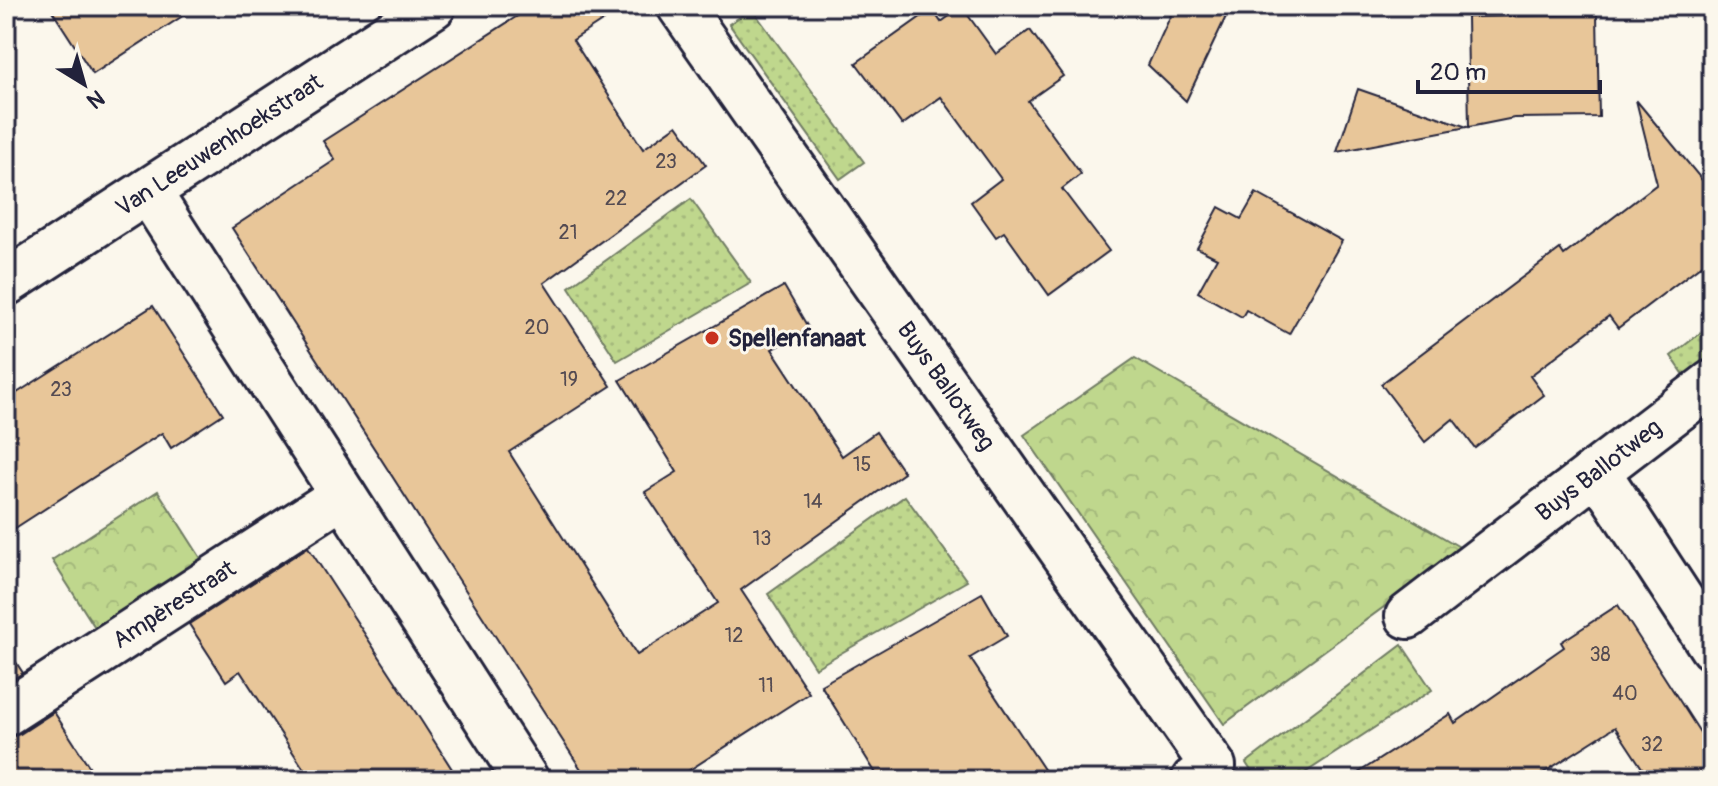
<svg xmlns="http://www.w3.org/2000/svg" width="1718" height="786" font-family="Pangolin,sans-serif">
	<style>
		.grass { fill: url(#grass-dots); stroke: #707c64; stroke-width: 2 }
		.park { fill: url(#park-crowns); stroke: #707c64; stroke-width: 2 }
		.building { fill: #e8c699; stroke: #22223b; stroke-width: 2 }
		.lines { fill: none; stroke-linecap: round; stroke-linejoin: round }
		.street-casing { stroke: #22223b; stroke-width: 50 }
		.street { stroke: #fbf7ec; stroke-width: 44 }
		.poi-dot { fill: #c8321e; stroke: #fbf7ec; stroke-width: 3 }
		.labels { text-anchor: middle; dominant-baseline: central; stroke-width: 6; stroke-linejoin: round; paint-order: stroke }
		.number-label { font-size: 20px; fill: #544b52 }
		.street-label { font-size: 24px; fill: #22223b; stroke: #fbf7ec }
		.poi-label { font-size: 24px; font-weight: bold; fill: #22223b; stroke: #fbf7ec; text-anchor: start }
	</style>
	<defs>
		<pattern id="grass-dots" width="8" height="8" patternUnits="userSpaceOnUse" patternTransform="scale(2)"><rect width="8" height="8" fill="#bfd78d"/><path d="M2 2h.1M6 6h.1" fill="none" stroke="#a4b87b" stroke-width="1.8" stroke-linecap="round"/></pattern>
		<pattern id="park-crowns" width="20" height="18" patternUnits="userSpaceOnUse" patternTransform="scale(2)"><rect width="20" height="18" fill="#bfd78d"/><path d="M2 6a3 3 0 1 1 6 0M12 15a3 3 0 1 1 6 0" fill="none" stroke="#a4b87b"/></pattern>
	</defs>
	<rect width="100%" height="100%" fill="#fbf7ec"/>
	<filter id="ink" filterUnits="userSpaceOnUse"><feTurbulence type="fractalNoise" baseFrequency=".0125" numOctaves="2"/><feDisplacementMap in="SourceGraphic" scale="16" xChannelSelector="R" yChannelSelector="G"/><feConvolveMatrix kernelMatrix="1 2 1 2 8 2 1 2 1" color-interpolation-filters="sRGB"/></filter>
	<g filter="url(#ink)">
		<g class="grass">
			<path d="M752,9L864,162L840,179L729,24Z"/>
			<path d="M691,199L751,283L617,361L569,287Z"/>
			<path d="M1712,324V360L1687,379L1671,356Z"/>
			<path d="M905,496L967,581L815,668L768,594Z"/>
			<path d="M1402,645L1432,690L1294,780H1257L1246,763Z"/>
		</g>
		<g class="park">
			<path d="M1135,358L1463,549L1224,724L1024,435Z"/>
			<path d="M158,491L204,563L98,632L52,560Z"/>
		</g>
		<g class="building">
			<path d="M49,6H198L93,74Z"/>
			<path d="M533,6H625L573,40L643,149L677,125L706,165L544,283L611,386L509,452L637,655L718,603L645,492L677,472L620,380L784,286L809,329L772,349L842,456L876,432L904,473L741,590L809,693L674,780H588L232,228L335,160L323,141Z"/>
			<path d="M1175,6H1231L1186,101L1148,65Z"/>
			<path d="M962,7L996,54L1030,30L1063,76L1028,101L1081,174L1062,189L1109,251L1049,295L1004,232L996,237L971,202L1001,179L941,97L902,125L856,63L932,9L941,22Z"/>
			<path d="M1597,14L1599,117L1514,118L1469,127L1467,17Z"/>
			<path d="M1358,89L1467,127L1337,152Z"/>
			<path d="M1636,100L1712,192V257L1618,328L1609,316L1530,376L1544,395L1475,448L1453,419L1425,442L1381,384L1560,249L1564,255L1657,184Z"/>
			<path d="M1256,193L1342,241L1289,334L1246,310L1242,317L1198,292L1217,258L1197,248L1219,207L1241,219Z"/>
			<path d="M153,306L223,414L171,448L162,433L6,534V400Z"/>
			<path d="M308,547L422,722L459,780H311L240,671L226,681L189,624Z"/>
			<path d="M982,593L1007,636L970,658L1051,780H880L821,685Z"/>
			<path d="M1618,605L1712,751V780H1650L1615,727L1532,780H1347L1450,714L1455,723L1564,647L1561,642Z"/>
			<path d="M6,647L23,673L6,683Z"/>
			<path d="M54,712L98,780H13L12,774L6,778V738L20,734Z"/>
		</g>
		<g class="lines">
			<g class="street-casing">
				<g id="street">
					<path id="s1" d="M680,6L1213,766L1194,780"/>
					<path d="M148,191L526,780"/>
					<path id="s2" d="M6,283L433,6"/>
					<path d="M1597,471L1712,647"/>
					<path id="s3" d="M1408,616L1712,383"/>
					<path id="s4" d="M6,713L343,495"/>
				</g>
			</g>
			<use href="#street" class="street"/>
		</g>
	</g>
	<circle class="poi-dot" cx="712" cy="338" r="8"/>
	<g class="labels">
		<g class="number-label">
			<text x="666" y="161">23</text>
			<text x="616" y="198">22</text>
			<text x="568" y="232">21</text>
			<text x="537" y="327">20</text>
			<text x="569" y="379">19</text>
			<text x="61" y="389">23</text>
			<text x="862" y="464">15</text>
			<text x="813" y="501">14</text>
			<text x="762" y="538">13</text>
			<text x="734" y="635">12</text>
			<text x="1600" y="654">38</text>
			<text x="766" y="685">11</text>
			<text x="1625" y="693">40</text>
			<text x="1652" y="744">32</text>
		</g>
		<g class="street-label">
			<text stroke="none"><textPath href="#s2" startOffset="254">Van Leeuwenhoekstraat</textPath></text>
			<text stroke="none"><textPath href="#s1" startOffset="464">Buys Ballotweg</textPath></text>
			<text stroke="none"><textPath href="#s3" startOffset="240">Buys Ballotweg</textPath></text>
			<text stroke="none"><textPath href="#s4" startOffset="200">Ampèrestraat</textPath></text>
		</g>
		<g class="poi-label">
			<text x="728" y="338">Spellenfanaat</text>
		</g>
	</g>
	<rect width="1718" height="786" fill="none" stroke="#fbf7ec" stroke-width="32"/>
	<rect x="16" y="16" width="1686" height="754" fill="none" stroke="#22223b" stroke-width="3" filter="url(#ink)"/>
	<g transform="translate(84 84) rotate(143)" stroke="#fbf7ec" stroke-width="6" paint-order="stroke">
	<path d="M0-6L14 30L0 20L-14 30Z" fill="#22223b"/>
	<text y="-12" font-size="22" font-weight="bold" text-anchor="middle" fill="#22223b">N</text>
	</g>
	<path d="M1418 80v12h182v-12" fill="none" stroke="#22223b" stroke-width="4"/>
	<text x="1430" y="80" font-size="24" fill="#22223b" stroke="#fbf7ec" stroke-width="6" paint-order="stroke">20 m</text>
</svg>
